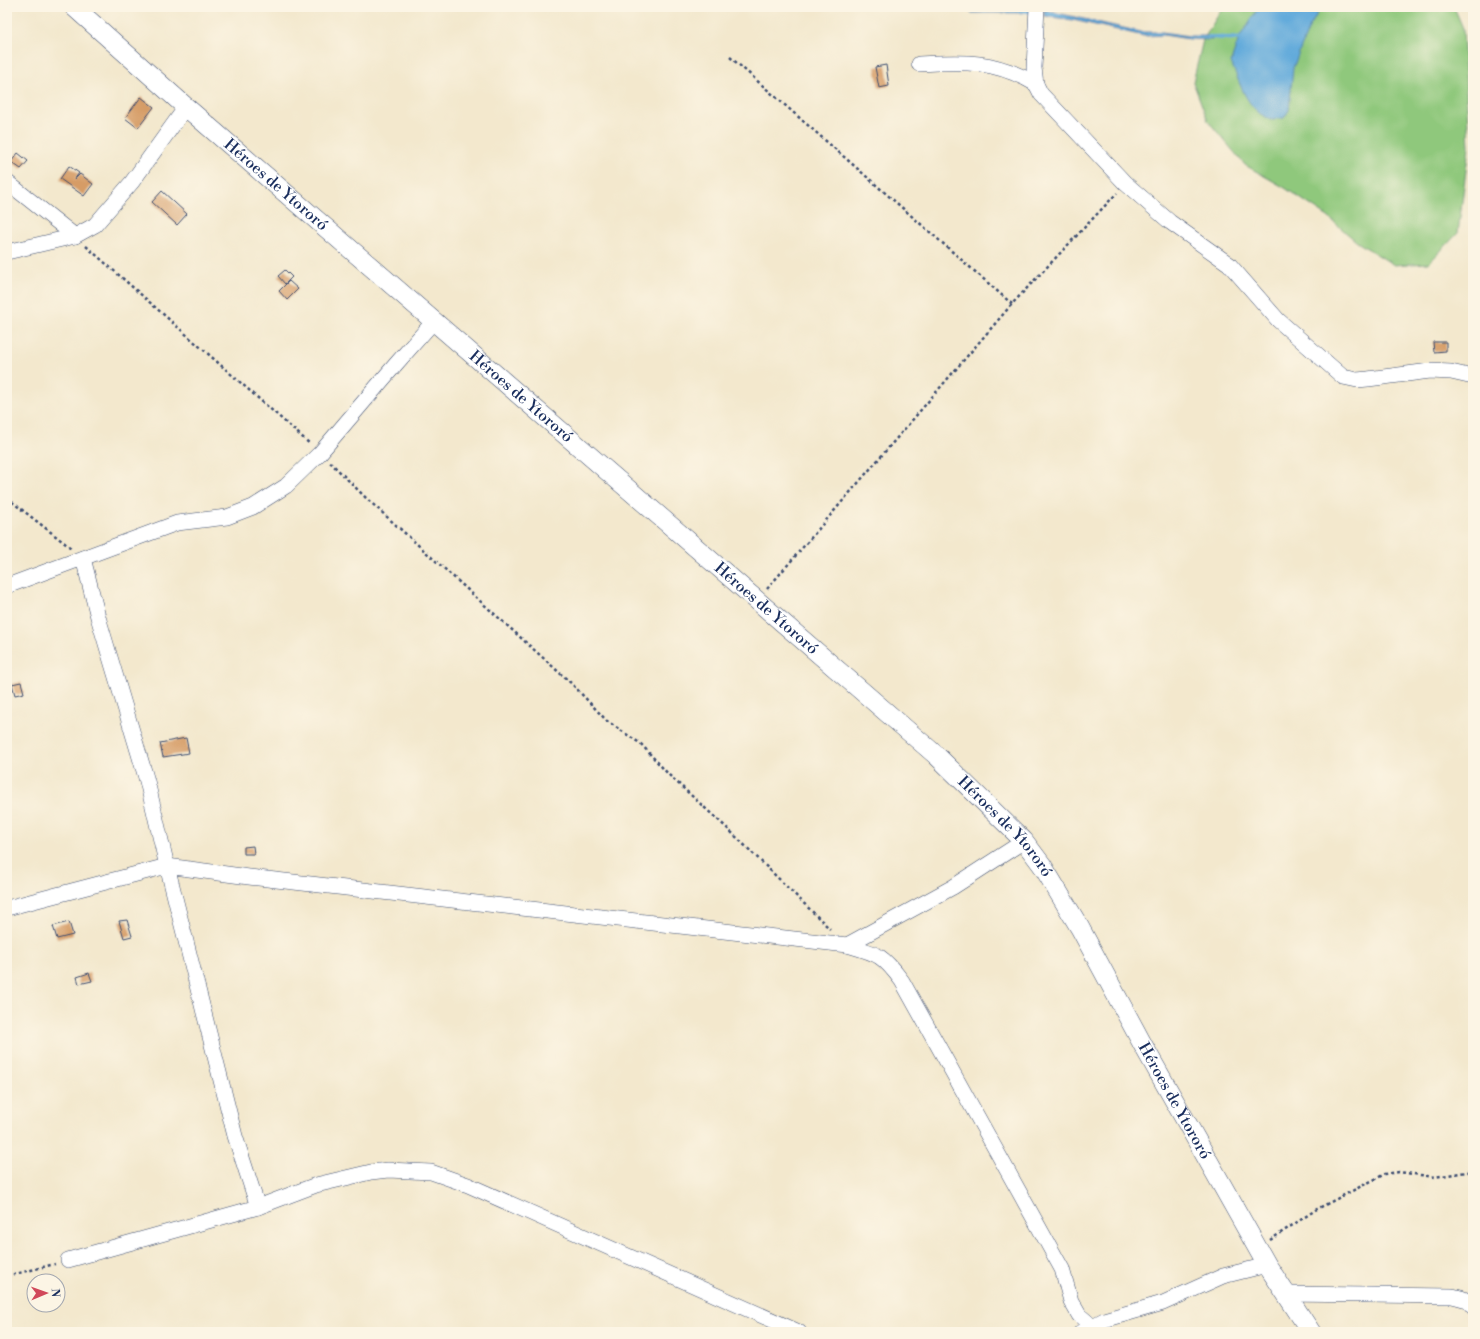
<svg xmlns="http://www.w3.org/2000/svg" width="1480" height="1339" font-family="'Libre Bodoni',serif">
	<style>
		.green { fill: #8fc87b; stroke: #557c6c }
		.water { fill: #64abdb; stroke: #406d9c }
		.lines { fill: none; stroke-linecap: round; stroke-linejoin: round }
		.stream { stroke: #64abdb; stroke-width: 4 }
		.building { fill: #d69c66 }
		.minor-casing { stroke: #3b4b6f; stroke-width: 16 }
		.major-casing { stroke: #3b4b6f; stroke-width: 20 }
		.path { stroke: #3b4b6f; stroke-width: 2.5; stroke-dasharray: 3 3; stroke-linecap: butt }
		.minor { stroke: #fff; stroke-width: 15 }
		.major { stroke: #fff; stroke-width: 19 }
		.labels { text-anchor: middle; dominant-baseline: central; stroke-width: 3; stroke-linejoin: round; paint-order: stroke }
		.street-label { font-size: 16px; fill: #1b2f5e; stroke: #fcf5e5 }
	</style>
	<rect width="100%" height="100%" fill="#fcf5e5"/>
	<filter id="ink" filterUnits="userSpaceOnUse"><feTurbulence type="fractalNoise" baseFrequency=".025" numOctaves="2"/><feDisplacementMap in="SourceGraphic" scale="8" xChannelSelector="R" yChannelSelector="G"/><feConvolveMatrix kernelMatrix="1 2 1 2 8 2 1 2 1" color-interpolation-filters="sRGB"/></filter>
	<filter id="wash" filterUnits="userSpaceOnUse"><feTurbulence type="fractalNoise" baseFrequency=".012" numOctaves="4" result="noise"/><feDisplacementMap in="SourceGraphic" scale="16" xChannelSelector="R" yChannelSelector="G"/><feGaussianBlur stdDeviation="0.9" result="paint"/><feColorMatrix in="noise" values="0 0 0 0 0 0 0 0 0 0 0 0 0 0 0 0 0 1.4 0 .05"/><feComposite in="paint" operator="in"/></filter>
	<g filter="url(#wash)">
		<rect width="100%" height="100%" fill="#f3e8cd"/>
		<path class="green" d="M1223,7H1454L1463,28L1469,147L1458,233L1429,263L1394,265L1357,242L1328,217L1285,188L1245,165L1208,121L1193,82L1203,40Z"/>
		<g class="water">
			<path d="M960,7L1023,9V13H972Z"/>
			<path d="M1259,7H1321L1308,30L1293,68L1289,110L1284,118C1279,118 1272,120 1268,118C1247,110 1239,81 1231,62L1239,38Z"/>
			<path d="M1044,10L1141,32H1162L1189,36H1213L1212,40L1189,39L1164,35L1144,36L1073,20L1044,16Z"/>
		</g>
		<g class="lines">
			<g class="stream">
				<path d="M1019,10L1034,12"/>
				<path d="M1209,37L1244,39"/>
			</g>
		</g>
		<g id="blocks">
			<g class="building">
				<path d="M886,65L889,86L879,88L875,67Z"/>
				<path d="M141,97L154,107L138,128L125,118Z"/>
				<path d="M18,153L28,161L21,169L11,162Z"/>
				<path d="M69,166L79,173L74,180L80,174L93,184L84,196L60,179Z"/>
				<path d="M162,191L187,214L177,225L152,202Z"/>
				<path d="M285,270L292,277L285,284L278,276Z"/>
				<path d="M289,281L298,289L287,300L279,291Z"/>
				<path d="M1433,342H1446V351L1434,352Z"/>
				<path d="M21,682L24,693L15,695L12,684Z"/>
				<path d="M186,738L189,753L163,757L160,743Z"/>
				<path d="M253,846L254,854H244V847Z"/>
				<path d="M127,920L132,936L124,938L119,921Z"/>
				<path d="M69,922L73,935L57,939L53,926Z"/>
				<path d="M89,973L92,981L79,984L77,977Z"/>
			</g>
		</g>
	</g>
	<g filter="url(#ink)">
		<use href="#blocks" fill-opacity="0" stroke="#3b4b6f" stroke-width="1"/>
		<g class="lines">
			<g class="minor-casing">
				<g id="minor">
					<path d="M1037,7L1034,68L1036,84L1041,94L1125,183L1170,222L1229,264L1278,320L1343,377L1357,380L1368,379L1430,371L1451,372L1473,377"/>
					<path d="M919,64C964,61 995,60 1036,84"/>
					<path d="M7,182L75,236"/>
					<path d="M7,252L75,236L95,225L132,182L186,107"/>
					<path d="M83,558L98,617L147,781L167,866L235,1136L258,1207"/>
					<path d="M7,586L177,523L227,517L253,507L286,486L320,453L396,364L434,321"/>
					<path d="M7,908L167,866L249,877L847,945C878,954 882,954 902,981L1062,1269L1071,1301L1079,1315L1092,1326"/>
					<path d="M847,945L953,887L1024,841"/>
					<path d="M68,1260L258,1207L316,1185L371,1172L388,1170L431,1172L468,1185L799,1332"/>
					<path d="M1285,1294L1452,1296C1461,1298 1468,1299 1473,1307"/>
					<path d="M1081,1332L1104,1320L1163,1303L1223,1276L1267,1265"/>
				</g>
			</g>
			<g class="major-casing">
				<g id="major">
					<path id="s1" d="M74,7L186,107L937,756L1024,841L1042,865L1080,928L1143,1045L1267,1265L1311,1332"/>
				</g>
			</g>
			<g class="path">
				<path d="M730,57L1012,304"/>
				<path d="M86,246L310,444"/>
				<path d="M330,462L366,498L572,684L607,721L641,744L670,776L728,829L830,929"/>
				<path d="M7,498L71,548"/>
				<path d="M767,589L1012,304L1117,193"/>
				<path d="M1270,1240L1317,1209L1385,1174L1399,1172L1435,1177L1473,1171"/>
				<path d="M7,1276L55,1264"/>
			</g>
			<use href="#minor" class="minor"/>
			<use href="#major" class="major"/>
		</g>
	</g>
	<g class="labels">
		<g class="street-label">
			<text stroke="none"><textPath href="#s1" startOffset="269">Héroes de Ytororó</textPath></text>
			<text stroke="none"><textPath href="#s1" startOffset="593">Héroes de Ytororó</textPath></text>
			<text stroke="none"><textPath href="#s1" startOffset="917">Héroes de Ytororó</textPath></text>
			<text stroke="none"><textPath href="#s1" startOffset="1241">Héroes de Ytororó</textPath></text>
			<text stroke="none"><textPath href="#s1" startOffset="1565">Héroes de Ytororó</textPath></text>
		</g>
	</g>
	<rect width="1480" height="1339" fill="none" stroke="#fcf5e5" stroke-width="24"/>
	<g transform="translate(46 1293) rotate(88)"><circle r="19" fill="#fcf5e5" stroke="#a2a6af"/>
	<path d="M0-3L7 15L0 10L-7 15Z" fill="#d1495b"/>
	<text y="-6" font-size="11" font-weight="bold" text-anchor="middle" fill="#1b2f5e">N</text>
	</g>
</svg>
